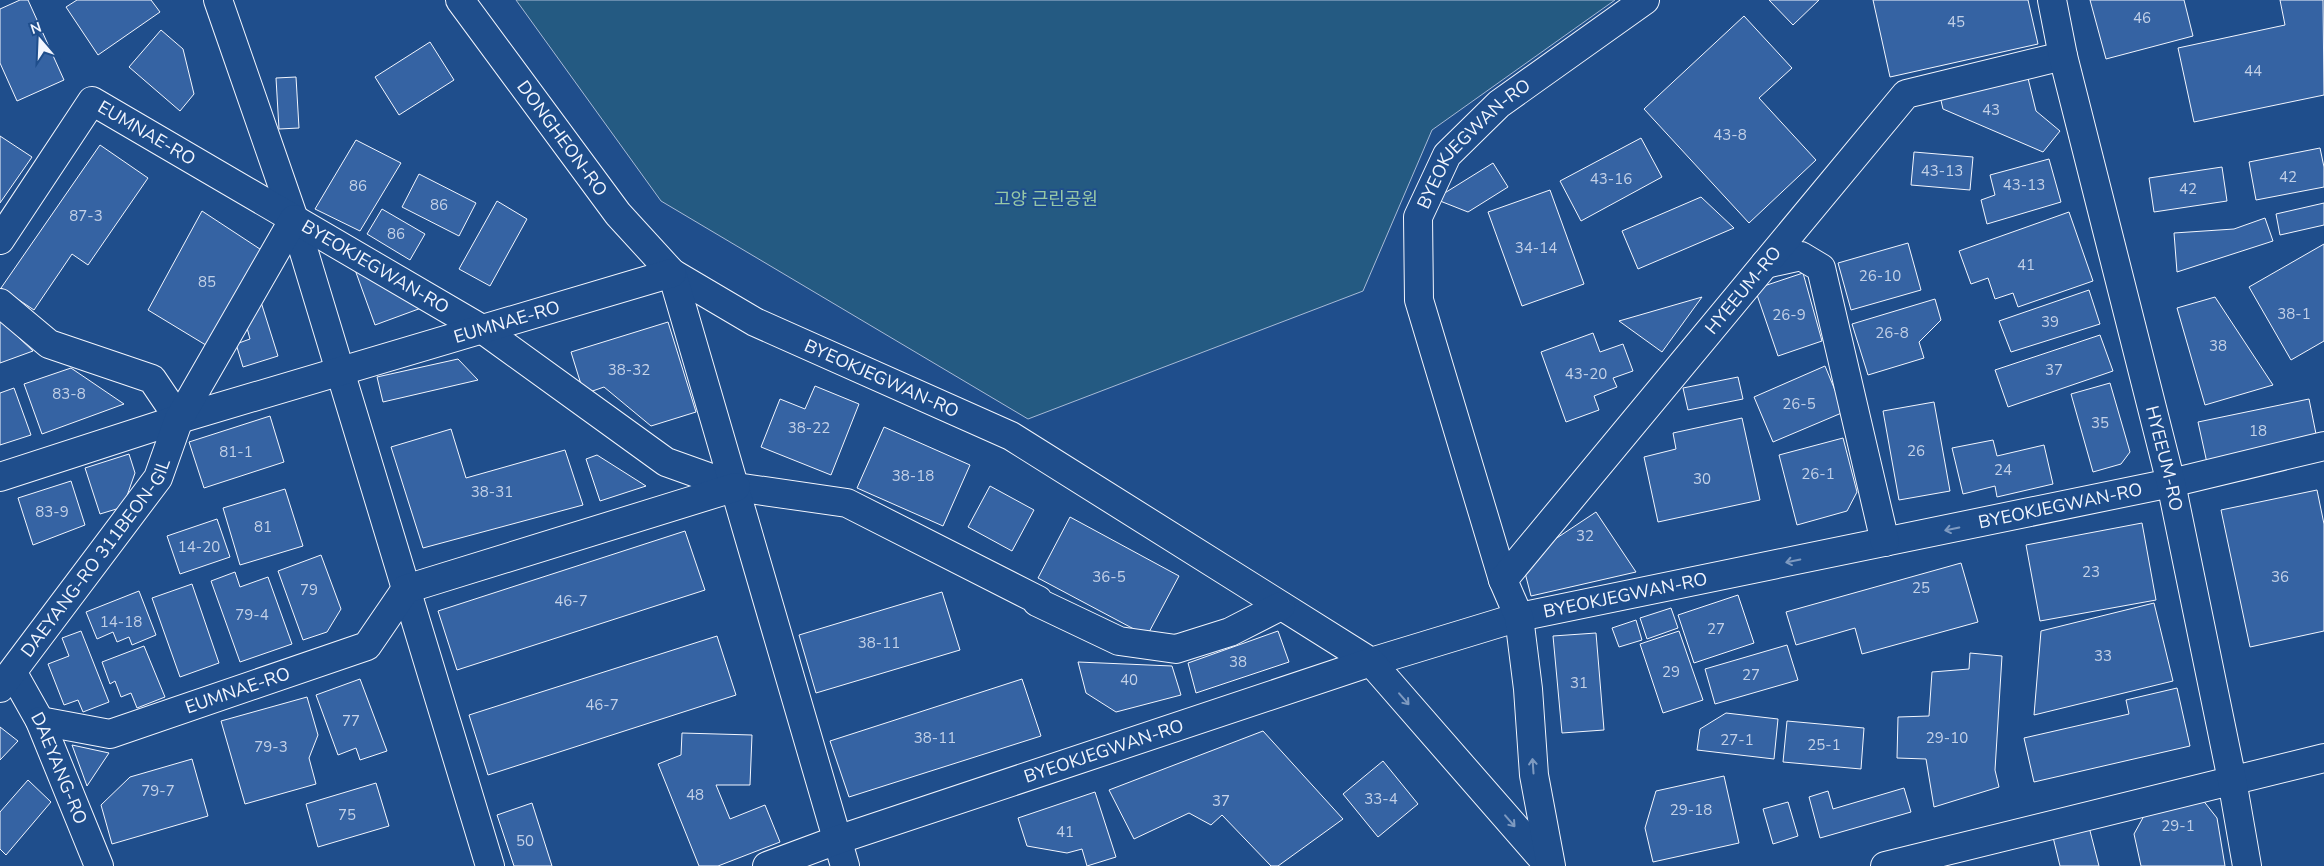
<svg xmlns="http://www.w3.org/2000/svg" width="2324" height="866" font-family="'Nunito Sans','Noto Sans KR',sans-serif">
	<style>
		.green { fill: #245a82; stroke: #a8bbd7 }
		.building { fill: #3563a3; stroke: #f2f6ff }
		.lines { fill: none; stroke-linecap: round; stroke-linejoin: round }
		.minor-casing { stroke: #f2f6ff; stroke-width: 30 }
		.major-casing { stroke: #f2f6ff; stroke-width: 30 }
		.minor { stroke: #1f4e8c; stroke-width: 28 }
		.major { stroke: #1f4e8c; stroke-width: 28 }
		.oneway { stroke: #7e9ac0 }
		.labels { text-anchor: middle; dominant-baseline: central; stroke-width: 4; stroke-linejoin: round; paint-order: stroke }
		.number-label { font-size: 15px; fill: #c3d1e8 }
		.street-label { font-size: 18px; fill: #f2f6ff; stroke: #1f4e8c }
		.park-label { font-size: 18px; fill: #97c8a6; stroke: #1f4e8c }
	</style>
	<rect width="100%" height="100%" fill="#1f4e8c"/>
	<path class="green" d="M516,0H1615L1432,130L1363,291L1028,419L661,201Z"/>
	<g class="building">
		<path d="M20,0H28L64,80L17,101L0,63V9Z"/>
		<path d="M77,0H151L160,12L98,55L66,7Z"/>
		<path d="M1769,0H1819L1793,25Z"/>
		<path d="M1873,0H2028L2038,44L1890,77Z"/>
		<path d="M2090,0H2184L2193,36L2106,59Z"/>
		<path d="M2280,0H2323L2324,95L2194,122L2178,48L2285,25Z"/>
		<path d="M1744,16L1792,68L1759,98L1816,160L1749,223L1644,109Z"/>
		<path d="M161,30L183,49L194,94L180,111L129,67Z"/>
		<path d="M430,42L454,80L399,115L375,77Z"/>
		<path d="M2026,70L2036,111L2060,131L2043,152L1943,109L1939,92Z"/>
		<path d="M296,77L299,128L279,129L276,78Z"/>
		<path d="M0,136L32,157L0,203Z"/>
		<path d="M1641,138L1662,177L1581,221L1560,181Z"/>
		<path d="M356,140L401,163L360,231L315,209Z"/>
		<path d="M100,145L148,178L88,265L72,254L34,310L1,288Z"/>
		<path d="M2320,148L2324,167V187L2256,200L2249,162Z"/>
		<path d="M1914,152L1973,157L1970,190L1911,185Z"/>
		<path d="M2049,159L2061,202L1987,224L1981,200L1995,195L1990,175Z"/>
		<path d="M1493,163L1508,187L1468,212L1435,199Z"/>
		<path d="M2222,167L2227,201L2154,212L2149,178Z"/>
		<path d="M419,174L476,203L459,236L402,207Z"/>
		<path d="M1550,190L1584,284L1522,306L1488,212Z"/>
		<path d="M1701,197L1734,228L1638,269L1622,231Z"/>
		<path d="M497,201L527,219L490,286L459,269Z"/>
		<path d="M2324,203V225L2280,235L2276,214Z"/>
		<path d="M382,209L425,234L410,260L367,234Z"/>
		<path d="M202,211L266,253L214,350L148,310Z"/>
		<path d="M2069,212L2093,281L2018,307L2013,293L1995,299L1988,278L1971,284L1959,251Z"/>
		<path d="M2265,218L2273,241L2177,272L2174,233L2234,229Z"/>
		<path d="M1908,243L1921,290L1851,310L1838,263Z"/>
		<path d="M2324,244V341L2291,360L2249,287Z"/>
		<path d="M354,267L424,307L375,325Z"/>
		<path d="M1803,273L1822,341L1778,356L1755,289Z"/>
		<path d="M2089,290L2100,324L2011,352L1999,321Z"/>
		<path d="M1702,297L1662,352L1619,321Z"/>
		<path d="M2215,297L2273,385L2205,405L2177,308Z"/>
		<path d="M1935,299L1941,320L1919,342L1924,358L1868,375L1852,324Z"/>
		<path d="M261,302L278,356L243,367L236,344L250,339L247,328Z"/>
		<path d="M0,320L33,351L0,363Z"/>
		<path d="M668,322L696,412L651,426L604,387L584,394L571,352Z"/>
		<path d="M1593,333L1600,352L1623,344L1633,371L1613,378L1617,387L1594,396L1599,410L1566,422L1541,352Z"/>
		<path d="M2100,335L2113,371L2008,407L1995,370Z"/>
		<path d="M458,359L478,380L383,402L377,377Z"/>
		<path d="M1825,366L1844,412L1773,442L1754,397Z"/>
		<path d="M71,368L124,404L42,434L24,384Z"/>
		<path d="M1738,377L1743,399L1688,410L1683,388Z"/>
		<path d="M2110,383L2130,452L2121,464L2093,472L2071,394Z"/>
		<path d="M815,386L859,404L831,475L761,447L780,399L805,409Z"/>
		<path d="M14,388L31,435L0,445V393Z"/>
		<path d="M2309,399L2317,439L2207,463L2198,422Z"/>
		<path d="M1934,402L1950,491L1899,500L1883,411Z"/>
		<path d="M270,416L284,462L204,488L189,442Z"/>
		<path d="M1742,418L1760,500L1658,522L1644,457L1676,449L1673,433Z"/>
		<path d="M884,427L970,465L943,526L857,488Z"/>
		<path d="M451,429L466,478L565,450L583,505L423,548L391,447Z"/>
		<path d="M1843,438L1857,492L1847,511L1797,525L1779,455Z"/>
		<path d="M1993,440L1997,456L2044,445L2053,484L1997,497L1995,486L1963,494L1952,448Z"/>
		<path d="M129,454L135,473L123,507L100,514L85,468Z"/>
		<path d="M597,455L646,486L600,501L586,459Z"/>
		<path d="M71,481L85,525L33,545L18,498Z"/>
		<path d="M990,486L1034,510L1012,551L968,527Z"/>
		<path d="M285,489L303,546L240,565L223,508Z"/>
		<path d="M2317,490L2324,524V631L2250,647L2221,510Z"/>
		<path d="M1596,512L1636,572L1531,596L1522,561Z"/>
		<path d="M1070,517L1179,576L1147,636L1038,578Z"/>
		<path d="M217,519L230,557L180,574L167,536Z"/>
		<path d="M2142,523L2156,600L2040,621L2026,545Z"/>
		<path d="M685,531L705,590L457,670L438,611Z"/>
		<path d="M321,555L341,609L327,632L303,640L278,571Z"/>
		<path d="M1961,563L1978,622L1862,654L1855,628L1796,645L1786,612Z"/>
		<path d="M235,572L240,587L268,577L292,644L240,662L211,581Z"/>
		<path d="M192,584L219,663L180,677L152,598Z"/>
		<path d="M139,591L156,635L132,645L129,637L117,642L113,632L97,639L86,612Z"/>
		<path d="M942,592L960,650L816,693L799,635Z"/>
		<path d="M1738,595L1754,643L1694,663L1678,615Z"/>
		<path d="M2154,603L2173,681L2034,715L2041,631Z"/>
		<path d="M1671,608L1678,628L1647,639L1640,618Z"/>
		<path d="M1636,620L1642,640L1619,647L1612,628Z"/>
		<path d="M81,631L109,702L83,712L78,700L64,705L48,664L69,656L62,638Z"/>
		<path d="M1278,631L1289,662L1196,693L1188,663Z"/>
		<path d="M1679,631L1703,700L1663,713L1640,644Z"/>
		<path d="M1596,633L1604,730L1562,733L1553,636Z"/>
		<path d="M717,636L736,695L488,775L469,715Z"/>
		<path d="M1787,645L1798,680L1715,704L1705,669Z"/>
		<path d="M144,646L165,697L137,708L131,693L121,697L115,681L110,684L102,662Z"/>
		<path d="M1970,653L2002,656L1995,770L1999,787L1934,807L1926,759L1897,758L1898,717L1929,716L1932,672L1969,669Z"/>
		<path d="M1078,662L1172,666L1181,695L1116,712L1086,693Z"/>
		<path d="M360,679L387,751L360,760L356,748L338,755L316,695Z"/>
		<path d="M1022,679L1041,736L849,797L830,741Z"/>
		<path d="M2177,688L2190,746L2034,782L2024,738L2129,714L2126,700Z"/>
		<path d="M307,697L318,735L309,758L316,784L245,804L221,721Z"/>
		<path d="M1726,713L1778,719L1774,759L1697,750L1700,729Z"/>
		<path d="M1787,721L1864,728L1861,769L1783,762Z"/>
		<path d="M0,727L18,741L0,760Z"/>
		<path d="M1263,731L1343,819L1278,866H1271L1222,815L1211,825L1189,813L1134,839L1109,790Z"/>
		<path d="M682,733L752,735L750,785H716L730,819L765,805L780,842L718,866H699L658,764L681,755Z"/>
		<path d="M72,745L109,753L87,786Z"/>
		<path d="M192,759L208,816L112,844L101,805L130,777Z"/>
		<path d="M1383,761L1418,804L1378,837L1343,794Z"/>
		<path d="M1724,776L1739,843L1653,862L1645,828L1656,791Z"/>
		<path d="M28,780L51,802L6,855L0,849V812Z"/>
		<path d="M376,783L389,826L318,847L306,804Z"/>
		<path d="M1904,788L1911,812L1820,838L1809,797L1828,791L1833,809Z"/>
		<path d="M1095,792L1116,857L1087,866L1082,849L1067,853L1027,846L1018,818Z"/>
		<path d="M2202,799L2217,818L2225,866H2141L2134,834L2150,805Z"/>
		<path d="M1788,802L1798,836L1773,844L1763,809Z"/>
		<path d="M532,803L552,866H514L497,815Z"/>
		<path d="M2088,823L2099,866H2060L2052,833Z"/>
	</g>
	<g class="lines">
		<g class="minor-casing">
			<g id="minor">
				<path d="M218,0L294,219L490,866"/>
				<path id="s1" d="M460,0L618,214L672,273L755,322L1011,436L1371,662L1519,617L2171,483L2324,446"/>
				<path id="s2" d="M0,240L92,101L482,329L666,462L736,487L847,503L1038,600L1037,602L1119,641L1176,649L1230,632L1281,606"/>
				<path d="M1765,264L1801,256L1821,268L1885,542"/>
				<path d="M672,273L845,866"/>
				<path d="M0,303L49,344L152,379L179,419"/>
				<path id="s3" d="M0,477L179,419L672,273"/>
				<path id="s4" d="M1503,580L1419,300L1418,217L1447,155L1499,104L1645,0"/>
				<path id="s5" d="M13,673L40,721L99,866"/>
				<path id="s6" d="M0,688L158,478L179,419L294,219"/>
				<path id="s7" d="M40,721L110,734L367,646L406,589L736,487"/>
				<path id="s8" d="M767,866L837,840L1371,662L1549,866"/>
				<path id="s9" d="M1551,866L1534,775L1528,689L1519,617L1503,580L1906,94L2063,56"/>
				<path d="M1885,866L2324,758"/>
			</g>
		</g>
		<g class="major-casing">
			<g id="major">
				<path id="s10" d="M2052,0L2063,56L2171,483L2232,780L2247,866"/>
			</g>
		</g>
		<use href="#minor" class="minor"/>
		<use href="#major" class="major"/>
	</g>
	<defs><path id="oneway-shaft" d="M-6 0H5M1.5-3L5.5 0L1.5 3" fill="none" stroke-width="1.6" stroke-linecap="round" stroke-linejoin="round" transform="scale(1.25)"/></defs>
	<g class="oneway">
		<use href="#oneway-shaft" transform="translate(1952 529) rotate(168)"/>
		<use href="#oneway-shaft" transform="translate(1793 561) rotate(168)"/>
		<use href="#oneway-shaft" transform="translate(1404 699) rotate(49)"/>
		<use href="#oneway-shaft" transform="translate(1533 766) rotate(-94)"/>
		<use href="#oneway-shaft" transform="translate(1510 821) rotate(49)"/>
	</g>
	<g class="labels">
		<g class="number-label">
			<text x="2142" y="18">46</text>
			<text x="1956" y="22">45</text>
			<text x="2253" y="71">44</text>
			<text x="1991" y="110">43</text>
			<text x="1730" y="135">43-8</text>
			<text x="1942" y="171">43-13</text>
			<text x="2288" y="177">42</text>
			<text x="1611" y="179">43-16</text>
			<text x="2024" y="185">43-13</text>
			<text x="358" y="186">86</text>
			<text x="2188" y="189">42</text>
			<text x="439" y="205">86</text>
			<text x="86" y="216">87-3</text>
			<text x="396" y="234">86</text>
			<text x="1536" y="248">34-14</text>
			<text x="2026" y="265">41</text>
			<text x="1880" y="276">26-10</text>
			<text x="207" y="282">85</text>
			<text x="2294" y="314">38-1</text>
			<text x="1789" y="315">26-9</text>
			<text x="2050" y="322">39</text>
			<text x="1892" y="333">26-8</text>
			<text x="2218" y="346">38</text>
			<text x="629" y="370">38-32</text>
			<text x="2054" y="370">37</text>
			<text x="1586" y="374">43-20</text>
			<text x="69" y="394">83-8</text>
			<text x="1799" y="404">26-5</text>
			<text x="2100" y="423">35</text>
			<text x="809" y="428">38-22</text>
			<text x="2258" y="431">18</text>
			<text x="1916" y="451">26</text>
			<text x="236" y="452">81-1</text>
			<text x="2003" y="470">24</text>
			<text x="1818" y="474">26-1</text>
			<text x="913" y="476">38-18</text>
			<text x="1702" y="479">30</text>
			<text x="492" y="492">38-31</text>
			<text x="52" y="512">83-9</text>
			<text x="263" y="527">81</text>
			<text x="1585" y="536">32</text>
			<text x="199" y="547">14-20</text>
			<text x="2091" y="572">23</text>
			<text x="1109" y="577">36-5</text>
			<text x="2280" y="577">36</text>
			<text x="1921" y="588">25</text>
			<text x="309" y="590">79</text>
			<text x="571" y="601">46-7</text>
			<text x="252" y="615">79-4</text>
			<text x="121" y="622">14-18</text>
			<text x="1716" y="629">27</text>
			<text x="879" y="643">38-11</text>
			<text x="2103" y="656">33</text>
			<text x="1238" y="662">38</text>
			<text x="1671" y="672">29</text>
			<text x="1751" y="675">27</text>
			<text x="1129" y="680">40</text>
			<text x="1579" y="683">31</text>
			<text x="602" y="705">46-7</text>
			<text x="351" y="721">77</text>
			<text x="935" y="738">38-11</text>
			<text x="1947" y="738">29-10</text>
			<text x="1737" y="740">27-1</text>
			<text x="1824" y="745">25-1</text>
			<text x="271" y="747">79-3</text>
			<text x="158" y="791">79-7</text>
			<text x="695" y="795">48</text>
			<text x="1381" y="799">33-4</text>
			<text x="1221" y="801">37</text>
			<text x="1691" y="810">29-18</text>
			<text x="347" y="815">75</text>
			<text x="2178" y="826">29-1</text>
			<text x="1065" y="832">41</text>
			<text x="525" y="841">50</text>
		</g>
		<g class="street-label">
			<text stroke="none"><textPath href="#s2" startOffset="230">EUMNAE-RO</textPath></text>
			<text stroke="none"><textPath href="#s1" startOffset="172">DONGHEON-RO</textPath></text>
			<text stroke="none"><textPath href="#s4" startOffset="469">BYEOKJEGWAN-RO</textPath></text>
			<text stroke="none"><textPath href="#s2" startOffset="495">BYEOKJEGWAN-RO</textPath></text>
			<text stroke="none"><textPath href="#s9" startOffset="668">HYEEUM-RO</textPath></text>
			<text stroke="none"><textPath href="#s3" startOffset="530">EUMNAE-RO</textPath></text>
			<text stroke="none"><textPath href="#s1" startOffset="581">BYEOKJEGWAN-RO</textPath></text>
			<text stroke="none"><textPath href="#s10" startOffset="472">HYEEUM-RO</textPath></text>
			<text stroke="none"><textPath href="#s1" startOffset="1855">BYEOKJEGWAN-RO</textPath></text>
			<text stroke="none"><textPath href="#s6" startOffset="162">DAEYANG-RO 311BEON-GIL</textPath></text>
			<text stroke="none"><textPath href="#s1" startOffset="1411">BYEOKJEGWAN-RO</textPath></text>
			<text stroke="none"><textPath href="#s7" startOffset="206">EUMNAE-RO</textPath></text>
			<text stroke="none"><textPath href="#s8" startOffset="356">BYEOKJEGWAN-RO</textPath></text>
			<text stroke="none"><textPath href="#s5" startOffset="106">DAEYANG-RO</textPath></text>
		</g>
		<g class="park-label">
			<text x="1046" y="199">고양 근린공원</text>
		</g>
	</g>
	<g transform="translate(40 40) rotate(341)" stroke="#1f4e8c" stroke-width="4" paint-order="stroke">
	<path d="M0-4L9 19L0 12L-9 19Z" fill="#f2f6ff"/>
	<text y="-8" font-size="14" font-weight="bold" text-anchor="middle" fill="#f2f6ff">N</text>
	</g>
</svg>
